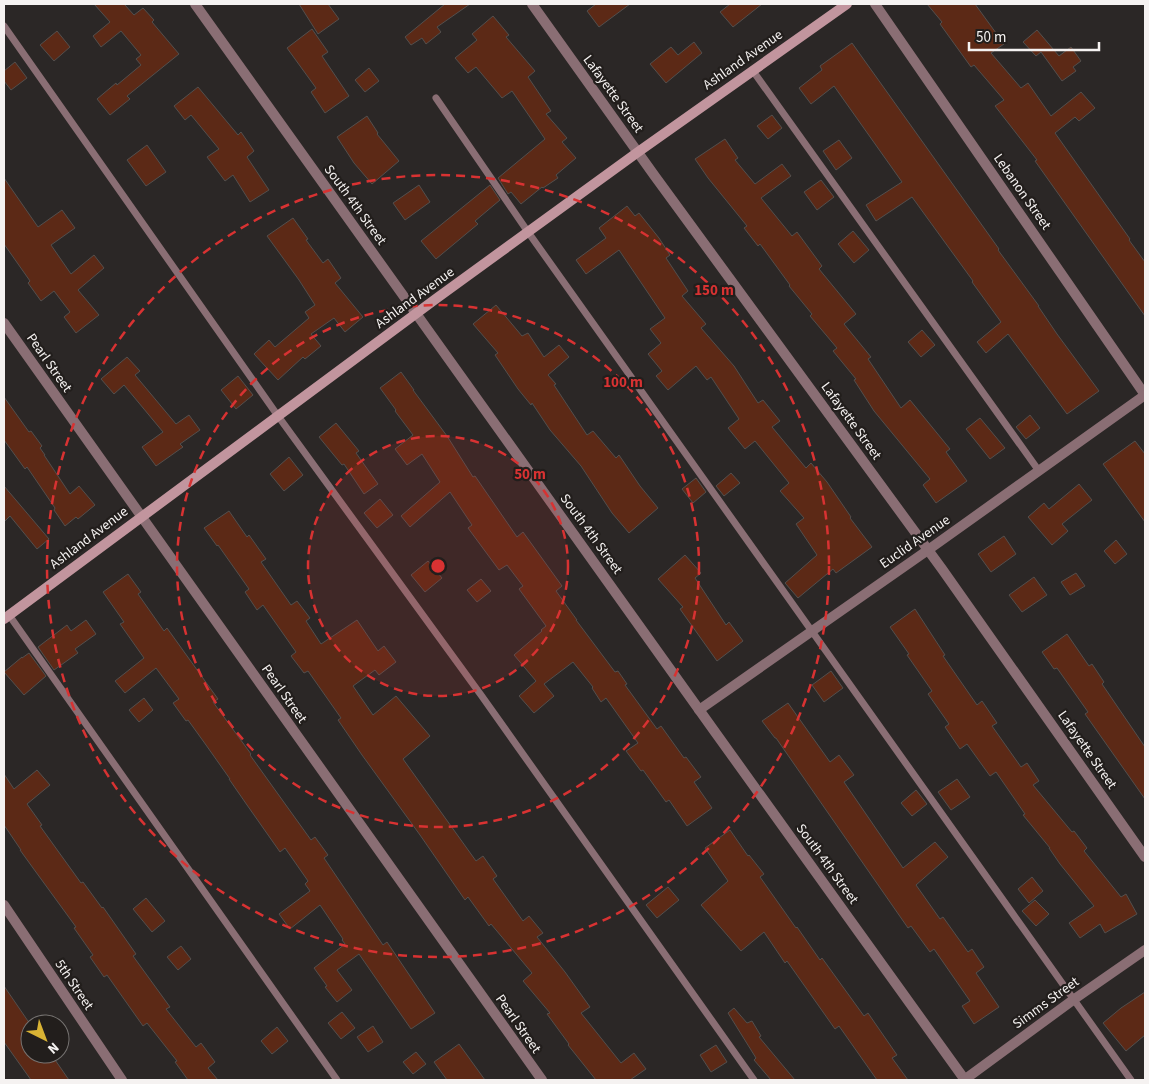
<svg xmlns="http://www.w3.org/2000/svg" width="1149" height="1084" font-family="'Source Sans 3',sans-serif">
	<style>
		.building { fill: #5c2916; stroke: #534f4d }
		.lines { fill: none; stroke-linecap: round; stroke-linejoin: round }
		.lane { stroke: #8a6e74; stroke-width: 7 }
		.street { stroke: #8a6e74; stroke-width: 10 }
		.secondary { stroke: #c2959e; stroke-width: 10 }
		.ring { fill: none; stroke: #d83232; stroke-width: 2.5; stroke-dasharray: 9 6 }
		.labels { text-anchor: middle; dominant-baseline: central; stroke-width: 4.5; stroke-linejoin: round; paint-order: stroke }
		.street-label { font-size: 14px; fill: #f5f2f1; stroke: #221e1c }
		.centre { fill: #d83232; stroke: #221e1c; stroke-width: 2.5 }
		.ring-label { font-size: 15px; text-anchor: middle; font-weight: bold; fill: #d83232; stroke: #221e1c; stroke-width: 4.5; stroke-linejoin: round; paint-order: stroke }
	</style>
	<rect width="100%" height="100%" fill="#2b2726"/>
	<g class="building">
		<path d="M94,4H124L134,15L143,8L154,20L152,22L179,54L127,96L130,99L110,115L97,99L116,83L117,85L141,65L136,59L141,55L121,31L101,47L93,36L110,22Z"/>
		<path d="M299,4H328L339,19L318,34Z"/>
		<path d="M445,4H470L437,27L441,32L426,44L422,38L411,45L405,37Z"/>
		<path d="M596,4H630L599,27L587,11Z"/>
		<path d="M730,4H762L733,27L720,12Z"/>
		<path d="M927,4H975L1004,44L991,53L1021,88L1028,83L1051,116L1081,92L1095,108L1079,121L1075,117L1055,133L1130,239L1129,240L1145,262V316L1035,161L1037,160L995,106L1004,100L974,65L971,67L940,24L942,22Z"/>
		<path d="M493,16L509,35L506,37L535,71L528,77L551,111L546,114L567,138L562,142L576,158L556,175L558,178L543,188L542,187L521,204L511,192L508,194L498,178L545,139L512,91L502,98L476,67L468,73L455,58L477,40L472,34Z"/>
		<path d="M312,29L328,52L322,56L349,96L325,113L311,92L316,88L287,48Z"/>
		<path d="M1037,30L1059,56L1071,47L1081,61L1073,67L1076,71L1062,81L1041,52L1036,56L1023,42Z"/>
		<path d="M57,31L70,47L54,61L40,45Z"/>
		<path d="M694,42L702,53L666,83L650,64L671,47L678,55Z"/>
		<path d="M852,43L999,249L998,250L1039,306H1038L1057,334L1099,391L1067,414L1008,334L986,353L977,342L1001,322L972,282L973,281L912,197L876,221L866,205L902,182L834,86L811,104L799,88L822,70L820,66Z"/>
		<path d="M15,62L27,78L11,90L4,81V71Z"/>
		<path d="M369,68L379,81L365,92L355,80Z"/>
		<path d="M198,87L238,135L241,132L254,151L247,157L269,190L250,202L233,175L225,181L207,157L219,149L191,115L185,120L174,106Z"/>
		<path d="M772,115L782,128L768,139L757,126Z"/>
		<path d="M367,116L378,133L377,134L399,161L372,184L354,163L337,137Z"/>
		<path d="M725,139L738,158L735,160L755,184L782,164L791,176L761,198L792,236L797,232L822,266L819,269L856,314L844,324L871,357L868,359L901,408L910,400L950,449L946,452L967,481L936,503L923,485L930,479L874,411L854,380L856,379L833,351L837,348L810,316L812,314L789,286L790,285L760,244L758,246L744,228L747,226L708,178L695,159Z"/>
		<path d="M839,140L852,158L836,170L823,151Z"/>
		<path d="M147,145L166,172L146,186L127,160Z"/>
		<path d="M4,178L38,227L62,210L75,228L51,245L71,274L94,255L104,268L78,290L99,315L76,333L64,317L70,312L54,291L41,301L28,283L30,281L4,244Z"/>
		<path d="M821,180L834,197L817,210L804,192Z"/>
		<path d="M419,185L430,202L405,220L393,203Z"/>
		<path d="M490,185L500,200L475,221L478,224L436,259L421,241Z"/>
		<path d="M627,206L635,216L639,213L659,238L670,255L666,258L688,291L682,296L706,324L701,328L734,366L758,403L763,400L780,421L772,427L806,468L811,463L827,482L851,517L850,518L872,547L836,573L833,569L798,598L785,583L817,555L796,524L804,518L780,491L789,483L755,441L745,449L728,428L739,419L711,377L707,380L696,366L668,390L656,376L662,371L648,354L661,343L650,329L665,318L619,250L586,274L576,260L606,238L599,228Z"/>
		<path d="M293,218L308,239L306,240L323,263L328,259L341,278L335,283L363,317L345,332L334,318L311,334L321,346L305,359L303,357L278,380L254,354L269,340L275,347L309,318L305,312L315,305L299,280L267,236Z"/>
		<path d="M853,231L869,250L854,263L838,244Z"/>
		<path d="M496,305L522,336L528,333L544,357L559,345L569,357L548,375L556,384L554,385L587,435L593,431L616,458L619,455L640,486L658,508L629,533L612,513L581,466L550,430L532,403L531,405L518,389L495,355L498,353L473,324Z"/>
		<path d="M922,330L935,345L921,357L908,342Z"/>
		<path d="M127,357L140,371L135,375L176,424L189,415L200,430L180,444L183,447L156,466L142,447L163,432L124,385L114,394L101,379Z"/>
		<path d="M401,372L414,390H413L447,436L473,477L475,476L517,537L523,532L562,586L556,591L577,620H576L615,672L618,671L627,684L625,685L657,729L661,726L684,758L686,757L701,777L694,782L712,808L687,826L669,800L666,802L643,770L641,771L626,751L638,743L606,698L601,702L592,688L593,687L573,662L544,684L554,696L534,713L519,696L536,681L514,655L542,631L541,630L546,626L519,589L523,586L507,565L499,570L468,528L472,525L450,492L410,527L401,516L440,482L422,454L407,465L395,449L413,435L395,411L396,410L380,388Z"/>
		<path d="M238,376L253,395L236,409L221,390Z"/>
		<path d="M4,397L29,432L31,431L42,446L40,448L45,455H44L70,494L79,486L95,505L78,519L76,517L65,526L54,510L55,508L27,467L25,469L4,440Z"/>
		<path d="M1030,415L1040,428L1026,439L1016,427Z"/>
		<path d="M980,418L1005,448L990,459L966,429Z"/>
		<path d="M336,423L359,451L356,453L378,484L364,494L344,464L342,465L319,437Z"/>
		<path d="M1135,441L1145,454V522L1103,464Z"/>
		<path d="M289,457L303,475L284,491L270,474Z"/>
		<path d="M731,473L740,483L724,496L716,486Z"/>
		<path d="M696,478L706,492L693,503L682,489Z"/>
		<path d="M1079,484L1092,500L1062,524L1068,531L1052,545L1028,517L1044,503L1049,509Z"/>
		<path d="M4,486L49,539L37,549L10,516L4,522Z"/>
		<path d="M380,499L393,515L377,528L364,513Z"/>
		<path d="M229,511L247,537L249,535L266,559L261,562L291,605L297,601L310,618L306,621L321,644L357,620L378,651L384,646L396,662L379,675L375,670L353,686L373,715L396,696L430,736L403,759L476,861L483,856L497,876L493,879L523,921L529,916L543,933L537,937L565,972L590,1007L581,1013L621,1063L634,1053L646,1069L630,1080H596L568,1045L569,1044L547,1014L550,1013L523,981L532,973L491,924L489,926L468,897L465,900L420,835L362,755L338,720L341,718L308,671L304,673L291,656L296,652L263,605L257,610L245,592L249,589L218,545L217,546L204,528Z"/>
		<path d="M1004,536L1016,554L991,572L978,554Z"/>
		<path d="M1116,540L1127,554L1115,564L1104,551Z"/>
		<path d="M685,555L701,573L695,578L726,625L729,622L743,641L717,661L680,609L683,607L658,579Z"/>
		<path d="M428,561L442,578L425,592L411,575Z"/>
		<path d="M1076,573L1085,586L1070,595L1061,582Z"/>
		<path d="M128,574L141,592L138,594L164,631L167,628L205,681L218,699L213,702L251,754L250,755L311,840L315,837L328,855L324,858L383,945L387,942L435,1013L411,1029L359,954L337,970L352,990L337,1002L325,987L327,986L314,968L345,944L342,940L343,939L320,905L290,929L279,914L310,891L305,884L308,881L285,848L280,852L247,805L229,779H230L206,745L188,720L186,721L173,703L179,699L156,668L125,693L115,681L144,658L120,624L124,622L103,592Z"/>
		<path d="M1034,577L1047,595L1022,612L1009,595Z"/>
		<path d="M481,579L491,591L477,602L467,590Z"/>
		<path d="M915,609L945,655L943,656L977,705L982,701L997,723L992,726L1021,767L1027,763L1039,781L1033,785L1072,832L1074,831L1087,848L1084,851L1121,897L1126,894L1137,914L1105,933L1100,924L1080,938L1069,923L1094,906L1060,864L1049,848H1050L1023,815L1025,814L996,772L990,776L967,744L960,749L945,727L949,724L928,694L932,691L907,655L909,654L890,627Z"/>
		<path d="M86,620L96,634L75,649L78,653L54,670L38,647L67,625L71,631Z"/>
		<path d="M1067,634L1089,666L1092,664L1104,682L1102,684L1145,747V799L1085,714L1088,712L1057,668L1054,669L1042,652Z"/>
		<path d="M29,653L46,676L24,695L4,672L22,657V658Z"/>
		<path d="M831,671L843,688L824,702L812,685Z"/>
		<path d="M144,698L153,710L139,722L129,710Z"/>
		<path d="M788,703L830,762L839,755L854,775L844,782L903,868L935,842L948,857L916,885L940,919L943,917L968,952L972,949L984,967L976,973L999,1007L974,1024L962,1006L970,1001L934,949L930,952L911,926L908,928L776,738H775L762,721Z"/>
		<path d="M37,770L50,785L27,804L42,825L40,826L81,883L83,882L102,908L103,907L136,954L133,956L170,1007L166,1009L196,1047L201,1043L215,1062L208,1068L218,1080H188L175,1062L177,1061L147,1023L143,1026L107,975L104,977L90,957L93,955L74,928L76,927L33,868L20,850H21L4,825V774L14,789Z"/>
		<path d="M957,779L970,797L951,810L938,792Z"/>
		<path d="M916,790L927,804L912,816L901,803Z"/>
		<path d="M730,830L748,856L749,855L764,874L760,877L796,928L797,927L820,960L822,958L864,1016L868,1013L897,1055L892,1058L908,1080H877L839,1026L835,1029L787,961L785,963L764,932L741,951L701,905L728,881L705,848Z"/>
		<path d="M1032,877L1043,891L1029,903L1018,889Z"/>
		<path d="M668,887L679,900L657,918L646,905Z"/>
		<path d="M146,898L165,921L152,932L133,909Z"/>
		<path d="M1035,900L1049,914L1036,926L1022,911Z"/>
		<path d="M181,946L191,959L178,970L167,957Z"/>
		<path d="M4,986L30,1024V1054H51L69,1080H31L4,1042Z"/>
		<path d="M1145,992V1035L1126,1051L1103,1023L1121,1008Z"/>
		<path d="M734,1008L747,1023L752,1021L761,1036L759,1037L795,1080H771L754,1060L756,1058L728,1013Z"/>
		<path d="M342,1012L355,1028L341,1039L328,1023Z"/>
		<path d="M373,1026L383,1042L368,1052L357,1037Z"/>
		<path d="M277,1027L288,1041L272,1054L261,1041Z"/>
		<path d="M459,1044L485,1080H447L434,1062Z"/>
		<path d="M716,1045L727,1062L711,1072L700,1055Z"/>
		<path d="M416,1052L426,1064L413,1074L403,1062Z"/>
	</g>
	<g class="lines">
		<g class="lane">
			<path d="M4,26L278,416L481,695L754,1080"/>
			<path d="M753,71L1039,471"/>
			<path d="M436,98L528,232L1131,1080"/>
			<path d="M9,615L337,1080"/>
		</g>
		<g class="street">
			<path d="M195,4L715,732L965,1080"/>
			<path d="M532,4L654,175L942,569L1145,857"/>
			<path d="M875,4L1145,395"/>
			<path d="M4,323L542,1080"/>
			<path d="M699,710L928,550L1145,395"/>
			<path d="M4,905L122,1080"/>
			<path d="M964,1080L1073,1000L1145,950"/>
		</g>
		<path class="secondary" d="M4,619L437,298L638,152L847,4"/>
	</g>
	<circle cx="438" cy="566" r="130" fill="#d83232" fill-opacity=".12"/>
	<g class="ring">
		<circle cx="438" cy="566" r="130"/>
		<circle cx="438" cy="566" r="261"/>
		<circle cx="438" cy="566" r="391"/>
	</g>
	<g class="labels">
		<g class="street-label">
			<text transform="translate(743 60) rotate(-35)">Ashland Avenue</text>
			<text transform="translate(613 94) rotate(54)">Lafayette Street</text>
			<text transform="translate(1022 192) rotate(55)">Lebanon Street</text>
			<text transform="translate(355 205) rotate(54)">South 4th Street</text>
			<text transform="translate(415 298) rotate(-36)">Ashland Avenue</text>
			<text transform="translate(49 363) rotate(55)">Pearl Street</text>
			<text transform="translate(851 421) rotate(54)">Lafayette Street</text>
			<text transform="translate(591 534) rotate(54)">South 4th Street</text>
			<text transform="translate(89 538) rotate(-37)">Ashland Avenue</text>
			<text transform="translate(915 542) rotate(-35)">Euclid Avenue</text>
			<text transform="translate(284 694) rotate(55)">Pearl Street</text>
			<text transform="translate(1087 750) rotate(55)">Lafayette Street</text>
			<text transform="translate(827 864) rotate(54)">South 4th Street</text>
			<text transform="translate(74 985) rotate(56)">5th Street</text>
			<text transform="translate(1046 1003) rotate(-36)">Simms Street</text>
			<text transform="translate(518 1024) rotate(55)">Pearl Street</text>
		</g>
	</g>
	<circle cx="438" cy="566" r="8" class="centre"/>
	<g class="ring-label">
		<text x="714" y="295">150 m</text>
		<text x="623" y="387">100 m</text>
		<text x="530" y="479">50 m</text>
	</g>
	<rect width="1149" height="1084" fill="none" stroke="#f5f2f1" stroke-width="10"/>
	<g transform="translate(45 1039) rotate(138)"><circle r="24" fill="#221e1c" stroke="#767371"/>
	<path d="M0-4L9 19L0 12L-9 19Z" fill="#d9b334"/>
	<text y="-8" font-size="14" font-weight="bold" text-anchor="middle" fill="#f5f2f1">N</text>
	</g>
	<path d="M969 42v8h130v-8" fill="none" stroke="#f5f2f1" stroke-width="2.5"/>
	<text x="976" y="42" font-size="15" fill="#f5f2f1" stroke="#221e1c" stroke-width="4" paint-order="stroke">50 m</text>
</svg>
